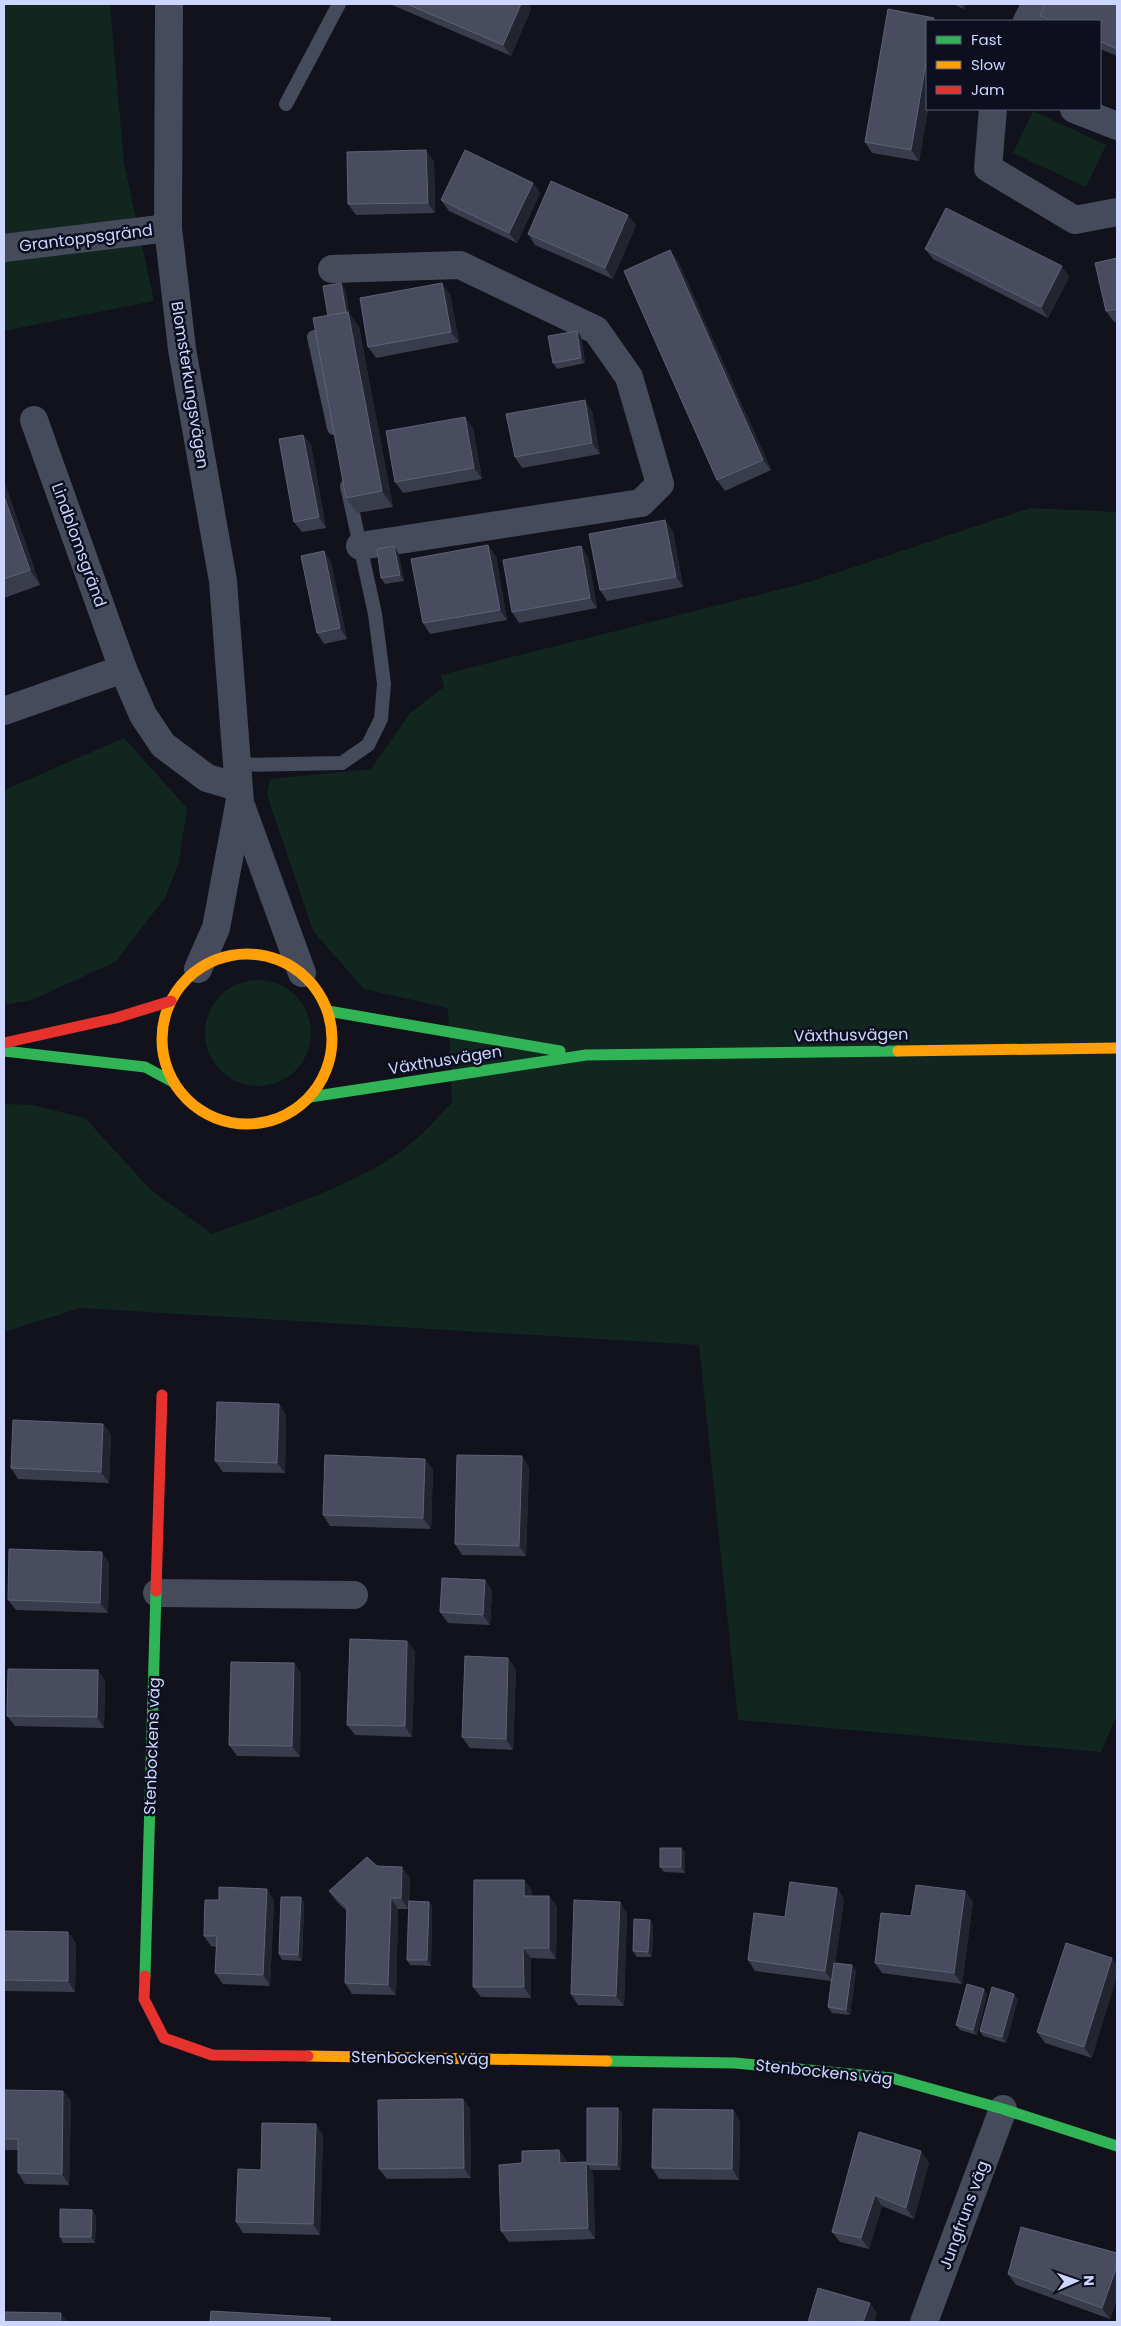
<svg xmlns="http://www.w3.org/2000/svg" width="1121" height="2326" font-family="Poppins,sans-serif">
	<style>
		.green { fill: #10261f }
		.lines { fill: none; stroke-linecap: round; stroke-linejoin: round }
		.lane { stroke: #464b5c; stroke-width: 14 }
		.street { stroke: #464b5c; stroke-width: 28 }
		.fast { stroke: #30b455; stroke-width: 11 }
		.slow { stroke: #ff9f0a; stroke-width: 11 }
		.jam { stroke: #e5322d; stroke-width: 11 }
		.wall { fill: #393c4b }
		.shaded-wall { fill: #22242f }
		.building { fill: #494c5e; stroke: #5d6277 }
		.labels { text-anchor: middle; dominant-baseline: central; stroke-width: 5; stroke-linejoin: round; paint-order: stroke }
		.street-label { font-size: 16px; fill: #ccd6fe; stroke: #0d0f1f }
	</style>
	<rect width="100%" height="100%" fill="#11121b"/>
	<g class="green">
		<path d="M4,4H110L124,163L154,301L4,331Z"/>
		<path d="M1033,111L1106,145L1086,187L1013,153Z"/>
		<path d="M1030,508L1117,512V1715L1101,1752L738,1720L699,1345L80,1308L4,1332V1104L33,1105L85,1118L151,1190L212,1234C273,1211 367,1183 415,1140C428,1129 440,1115 452,1102L448,1008L364,989L313,931L267,795L270,779L371,769L410,713L444,687L441,675L806,583Z"/>
		<path d="M124,738L187,808L179,862L165,898L115,962L32,1000L4,1005V790Z"/>
		<circle cx="258" cy="1033" r="53"/>
	</g>
	<g class="lines">
		<g class="lane">
			<path d="M286,104L339,4"/>
			<path d="M314,337L334,428"/>
			<path d="M235,765L342,763L368,745L381,719L384,684L375,614L347,486"/>
		</g>
		<g class="street">
			<path d="M169,4L168,228L182,349L223,581L240,803L302,973"/>
			<path d="M1027,21L1036,4"/>
			<path d="M993,109L988,168L1075,220L1117,212"/>
			<path d="M1074,109L1117,126"/>
			<path d="M4,248L168,228"/>
			<path d="M332,269L460,265L596,330L629,377L660,484L641,503L360,546"/>
			<path d="M34,420L123,669L143,715L163,745L207,778L238,787"/>
			<path d="M4,711L123,669"/>
			<path d="M198,969L216,928L239,805"/>
			<path d="M157,1593L354,1595"/>
			<path d="M924,2322L1003,2109"/>
		</g>
		<g class="fast">
			<path d="M328,1011L560,1051"/>
			<path d="M4,1051L145,1067L173,1082"/>
			<path d="M310,1097L586,1055L898,1051"/>
			<path d="M145,1976L156,1591"/>
			<path d="M607,2061L735,2063L892,2078L1003,2109L1117,2146"/>
		</g>
		<g class="slow">
			<circle cx="247" cy="1039" r="85"/>
			<path d="M898,1051L1117,1048"/>
			<path d="M308,2056L607,2061"/>
		</g>
		<g class="jam">
			<path d="M4,1043L116,1018L171,1001"/>
			<path d="M156,1591L162,1395"/>
			<path d="M145,1976L144,1999L164,2038L212,2055L308,2056"/>
		</g>
	</g>
	<g class="wall">
		<path d="M390,4H528L531,9L511,56Z"/>
		<path d="M953,4H966L964,9Z"/>
		<path d="M1117,4V56L1100,49V21H1044L1040,16Z"/>
		<path d="M928,109L919,161L872,153L865,142Z"/>
		<path d="M434,161L435,213L356,215L348,204Z"/>
		<path d="M533,183L540,193L517,243L449,211L441,200Z"/>
		<path d="M636,225L613,279L535,245L528,234Z"/>
		<path d="M925,249L1069,277L1048,318L933,259Z"/>
		<path d="M1117,258V321L1114,322L1106,311Z"/>
		<path d="M678,261L771,470L725,491L717,480Z"/>
		<path d="M345,288L349,313L359,327L393,507L357,513L346,498L328,316Z"/>
		<path d="M450,294L459,342L376,358L368,347Z"/>
		<path d="M581,336L585,363L557,369L553,363Z"/>
		<path d="M592,411L600,454L522,468L515,457Z"/>
		<path d="M473,428L482,479L403,493L395,482Z"/>
		<path d="M303,435L311,445L326,528L302,532L294,522Z"/>
		<path d="M4,481L40,585L4,598Z"/>
		<path d="M673,531L683,587L607,601L600,590Z"/>
		<path d="M581,546L588,557L597,608L519,623L512,612Z"/>
		<path d="M398,552L404,581L385,584L381,578Z"/>
		<path d="M496,556L507,620L430,634L423,623Z"/>
		<path d="M331,562L347,639L324,644L317,633Z"/>
		<path d="M279,1404L286,1415L285,1473L223,1472L215,1461Z"/>
		<path d="M103,1424L111,1435L109,1483L18,1479L11,1468Z"/>
		<path d="M529,1467L526,1556L462,1555L455,1544Z"/>
		<path d="M433,1469L431,1529L330,1526L323,1515Z"/>
		<path d="M109,1563L108,1613L16,1610L8,1600Z"/>
		<path d="M485,1580L492,1591L490,1625L448,1623L440,1612Z"/>
		<path d="M415,1651L412,1737L355,1735L347,1725Z"/>
		<path d="M294,1663L301,1674L300,1757L237,1756L229,1745Z"/>
		<path d="M516,1669L513,1750L470,1748L462,1737Z"/>
		<path d="M98,1670L105,1681L104,1728L15,1726L7,1716Z"/>
		<path d="M681,1848L685,1853V1873L664,1872L660,1867Z"/>
		<path d="M377,1866L410,1878L409,1901L429,1902L432,1907L431,1966L410,1965L407,1960L408,1909H398L396,1995L352,1994L345,1983L347,1911L337,1902L329,1891Z"/>
		<path d="M524,1880L532,1891V1896H549L557,1907L556,1959L531,1958V1998L481,1997L473,1987Z"/>
		<path d="M837,1888L844,1899L835,1963L852,1965L856,1971L850,2015L832,2013L828,2007L831,1981L755,1971L748,1960L785,1917Z"/>
		<path d="M965,1891L973,1902L962,1984L882,1973L875,1963L911,1916Z"/>
		<path d="M301,1897L304,1903L302,1961L282,1960L279,1954Z"/>
		<path d="M219,1900H274L270,1986L223,1984L215,1973L216,1947L211,1946L204,1936Z"/>
		<path d="M627,1913L624,2006L578,2005L571,1994Z"/>
		<path d="M653,1925L652,1957H637L633,1951Z"/>
		<path d="M4,1931L76,1943L75,1992L4,1991Z"/>
		<path d="M1066,1943L1092,2058L1045,2043L1037,2032Z"/>
		<path d="M987,1994L977,2035L960,2030L956,2025Z"/>
		<path d="M1018,1999L1006,2043L983,2036L980,2031Z"/>
		<path d="M4,2090L63,2091L71,2101L69,2185L25,2184L18,2173V2150H4Z"/>
		<path d="M463,2099L470,2109L471,2178L387,2179L379,2169Z"/>
		<path d="M618,2108L622,2114L621,2170H591L593,2173L595,2239L509,2242L501,2231L522,2163L559,2150L567,2161V2162L587,2164Z"/>
		<path d="M733,2110L740,2121L739,2180L659,2179L652,2168Z"/>
		<path d="M859,2132L929,2162L914,2219L882,2206L869,2249L840,2242L832,2232Z"/>
		<path d="M323,2135L320,2235L243,2233L236,2222L261,2170Z"/>
		<path d="M92,2210L96,2216L95,2243H63L60,2237Z"/>
		<path d="M1117,2253V2298L1110,2319L1016,2285L1008,2274Z"/>
	</g>
	<g class="shaded-wall">
		<path d="M521,4H528L531,9L511,56L503,45Z"/>
		<path d="M960,4H966L964,9Z"/>
		<path d="M927,57L928,109L919,161L911,150Z"/>
		<path d="M426,150L434,161L435,213L428,203Z"/>
		<path d="M533,183L540,193L517,243L509,233Z"/>
		<path d="M628,215L636,225L613,279L605,268Z"/>
		<path d="M670,250L678,261L771,470L763,460Z"/>
		<path d="M1062,266L1069,277L1048,318L1041,307Z"/>
		<path d="M341,283L345,288L349,313L359,327L393,507L382,491L347,316Z"/>
		<path d="M442,283L450,294L459,342L451,332Z"/>
		<path d="M577,331L581,336L585,363L581,358Z"/>
		<path d="M585,400L592,411L600,454L592,443Z"/>
		<path d="M465,417L473,428L482,479L474,468Z"/>
		<path d="M303,435L311,445L326,528L319,517Z"/>
		<path d="M4,481L40,585L30,570L4,496Z"/>
		<path d="M665,520L673,531L683,587L676,577Z"/>
		<path d="M488,545L496,556L507,620L500,610Z"/>
		<path d="M394,546L398,552L404,581L400,575Z"/>
		<path d="M581,546L588,557L597,608L590,598Z"/>
		<path d="M324,551L331,562L347,639L340,628Z"/>
		<path d="M279,1404L286,1415L285,1473L277,1463Z"/>
		<path d="M103,1424L111,1435L109,1483L101,1472Z"/>
		<path d="M522,1456L529,1467L526,1556L519,1546Z"/>
		<path d="M425,1459L433,1469L431,1529L423,1518Z"/>
		<path d="M102,1552L109,1563L108,1613L100,1603Z"/>
		<path d="M485,1580L492,1591L490,1625L483,1615Z"/>
		<path d="M407,1641L415,1651L412,1737L405,1726Z"/>
		<path d="M508,1658L516,1669L513,1750L506,1739Z"/>
		<path d="M294,1663L301,1674L300,1757L292,1746Z"/>
		<path d="M98,1670L105,1681L104,1728L97,1717Z"/>
		<path d="M681,1848L685,1853V1873L681,1867Z"/>
		<path d="M402,1867L410,1878L408,1909L401,1898Z"/>
		<path d="M524,1880L532,1891V1907L524,1896Z"/>
		<path d="M837,1888L844,1899L833,1982L825,1971Z"/>
		<path d="M267,1889L274,1900L270,1986L263,1975Z"/>
		<path d="M965,1891L973,1902L962,1984L954,1973Z"/>
		<path d="M549,1896L557,1907L556,1959L549,1948Z"/>
		<path d="M301,1897L304,1903L302,1961L298,1955Z"/>
		<path d="M391,1898L398,1909L396,1995L388,1985Z"/>
		<path d="M429,1902L432,1907L431,1966L427,1960Z"/>
		<path d="M620,1902L627,1913L624,2006L616,1996Z"/>
		<path d="M650,1920L653,1925L652,1957L648,1952Z"/>
		<path d="M68,1932L76,1943L75,1992L68,1981Z"/>
		<path d="M523,1948L531,1958V1998L524,1987Z"/>
		<path d="M1112,1958L1117,1965V1977L1092,2058L1084,2047Z"/>
		<path d="M852,1965L856,1971L850,2015L846,2010Z"/>
		<path d="M984,1989L987,1994L977,2035L973,2030Z"/>
		<path d="M1014,1994L1018,1999L1006,2043L1002,2037Z"/>
		<path d="M63,2091L71,2101L69,2185L62,2174Z"/>
		<path d="M463,2099L470,2109L471,2178L464,2168Z"/>
		<path d="M618,2108L622,2114L621,2170L617,2165Z"/>
		<path d="M733,2110L740,2121L739,2180L732,2169Z"/>
		<path d="M316,2124L323,2135L320,2235L313,2224Z"/>
		<path d="M559,2150L567,2161L568,2173L560,2163Z"/>
		<path d="M921,2151L929,2162L914,2219L906,2208Z"/>
		<path d="M586,2162L593,2173L595,2239L588,2228Z"/>
		<path d="M875,2195L882,2206L869,2249L861,2238Z"/>
		<path d="M92,2210L96,2216L95,2243L91,2237Z"/>
		<path d="M1117,2266V2298L1110,2319L1102,2308Z"/>
		<path d="M870,2303L877,2313L874,2322H863Z"/>
		<path d="M61,2313L67,2322H60Z"/>
	</g>
	<g class="building">
		<path d="M407,4H521L503,45Z"/>
		<path d="M1045,4H1117V49L1100,41V21H1052L1040,16Z"/>
		<path d="M888,9L934,18L933,21H927V57L911,150L865,142Z"/>
		<path d="M426,150L428,203L348,204L347,152Z"/>
		<path d="M465,150L533,183L509,233L441,200Z"/>
		<path d="M551,181L628,215L605,268L528,234Z"/>
		<path d="M946,208L1062,266L1041,307L925,249Z"/>
		<path d="M670,250L763,460L717,480L624,271Z"/>
		<path d="M1117,258V309L1106,311L1095,263Z"/>
		<path d="M341,283L346,312L328,316L323,286Z"/>
		<path d="M442,283L451,332L368,347L360,298Z"/>
		<path d="M348,312L382,491L346,498L313,318Z"/>
		<path d="M577,331L581,358L553,363L548,336Z"/>
		<path d="M585,400L592,443L515,457L506,414Z"/>
		<path d="M465,417L474,468L395,482L386,431Z"/>
		<path d="M303,435L319,517L294,522L279,439Z"/>
		<path d="M4,496L30,570L4,579Z"/>
		<path d="M665,520L676,577L600,590L589,534Z"/>
		<path d="M488,545L500,610L423,623L411,559Z"/>
		<path d="M394,546L400,575L381,578L377,549Z"/>
		<path d="M581,546L590,598L512,612L503,560Z"/>
		<path d="M324,551L340,628L317,633L301,556Z"/>
		<path d="M217,1402L279,1404L277,1463L215,1461Z"/>
		<path d="M13,1420L103,1424L101,1472L11,1468Z"/>
		<path d="M325,1455L425,1459L423,1518L323,1515Z"/>
		<path d="M457,1455L522,1456L519,1546L455,1544Z"/>
		<path d="M9,1549L102,1552L100,1603L8,1600Z"/>
		<path d="M442,1578L485,1580L483,1615L440,1612Z"/>
		<path d="M350,1639L407,1641L405,1726L347,1725Z"/>
		<path d="M465,1656L508,1658L506,1739L462,1737Z"/>
		<path d="M231,1662L294,1663L292,1746L229,1745Z"/>
		<path d="M8,1669L98,1670L97,1717L7,1716Z"/>
		<rect x="660" y="1848" width="21" height="19"/>
		<path d="M367,1857L377,1866L402,1867L401,1898H391L388,1985L345,1983L347,1907L329,1891Z"/>
		<path d="M474,1880H524V1896H549V1948H523L524,1987H473Z"/>
		<path d="M790,1882L837,1888L825,1971L748,1960L754,1913L785,1917Z"/>
		<path d="M916,1885L965,1891L954,1973L875,1963L881,1913L911,1916Z"/>
		<path d="M219,1887L267,1889L263,1975L215,1973L217,1936H204L205,1900H219Z"/>
		<path d="M281,1897H301L298,1955L279,1954Z"/>
		<path d="M574,1900L620,1902L616,1996L571,1994Z"/>
		<path d="M409,1901L429,1902L427,1960H407Z"/>
		<path d="M634,1919L650,1920L648,1952L633,1951Z"/>
		<path d="M4,1931L68,1932V1981L4,1980Z"/>
		<path d="M1066,1943L1112,1958L1084,2047L1037,2032Z"/>
		<path d="M834,1963L852,1965L846,2010L828,2007Z"/>
		<path d="M967,1984L984,1989L973,2030L956,2025Z"/>
		<path d="M992,1987L1014,1994L1002,2037L980,2031Z"/>
		<path d="M4,2090L63,2091L62,2174L18,2173V2139H4Z"/>
		<path d="M463,2099L464,2168L379,2169L378,2100Z"/>
		<path d="M587,2108H618L617,2165L587,2164Z"/>
		<path d="M653,2109L733,2110L732,2169L652,2168Z"/>
		<path d="M262,2123L316,2124L313,2224L236,2222L238,2169L261,2170Z"/>
		<path d="M859,2132L921,2151L906,2208L875,2195L861,2238L832,2232Z"/>
		<path d="M559,2150L560,2163L586,2162L588,2228L501,2231L499,2165L522,2163V2151Z"/>
		<path d="M60,2209L92,2210L91,2237H60Z"/>
		<path d="M1021,2227L1117,2253V2266L1102,2308L1008,2274Z"/>
		<path d="M818,2288L870,2303L863,2322H808Z"/>
		<path d="M211,2311L330,2318V2322H210Z"/>
		<path d="M4,2312L61,2313L60,2322H4Z"/>
	</g>
	<g class="labels">
		<g class="street-label">
			<text transform="translate(86 238) rotate(-7)">Grantoppsgränd</text>
			<text transform="translate(190 385) rotate(81)">Blomsterkungsvägen</text>
			<text transform="translate(79 545) rotate(70)">Lindblomsgränd</text>
			<text transform="translate(851 1035) rotate(-1)">Växthusvägen</text>
			<text transform="translate(445 1060) rotate(-9)">Växthusvägen</text>
			<text transform="translate(152 1746) rotate(-88)">Stenbockens väg</text>
			<text transform="translate(420 2058) rotate(1)">Stenbockens väg</text>
			<text transform="translate(824 2072) rotate(6)">Stenbockens väg</text>
			<text transform="translate(964 2215) rotate(-70)">Jungfruns väg</text>
		</g>
	</g>
	<rect width="1121" height="2326" fill="none" stroke="#ccd6fe" stroke-width="10"/>
	<rect x="926" y="20" width="175" height="90" fill="#0d0f1f" stroke="#595f78"/>
	<rect x="936" y="36" width="25" height="8" fill="#30b455" stroke="#595f78"/>
	<text x="971" y="45" font-size="15" fill="#ccd6fe">Fast</text>
	<rect x="936" y="61" width="25" height="8" fill="#ff9f0a" stroke="#595f78"/>
	<text x="971" y="70" font-size="15" fill="#ccd6fe">Slow</text>
	<rect x="936" y="86" width="25" height="8" fill="#e5322d" stroke="#595f78"/>
	<text x="971" y="95" font-size="15" fill="#ccd6fe">Jam</text>
	<g transform="translate(1076 2281) rotate(88)" stroke="#0d0f1f" stroke-width="4" paint-order="stroke">
	<path d="M0-4L9 19L0 12L-9 19Z" fill="#ccd6fe"/>
	<text y="-8" font-size="14" font-weight="bold" text-anchor="middle" fill="#ccd6fe">N</text>
	</g>
</svg>
